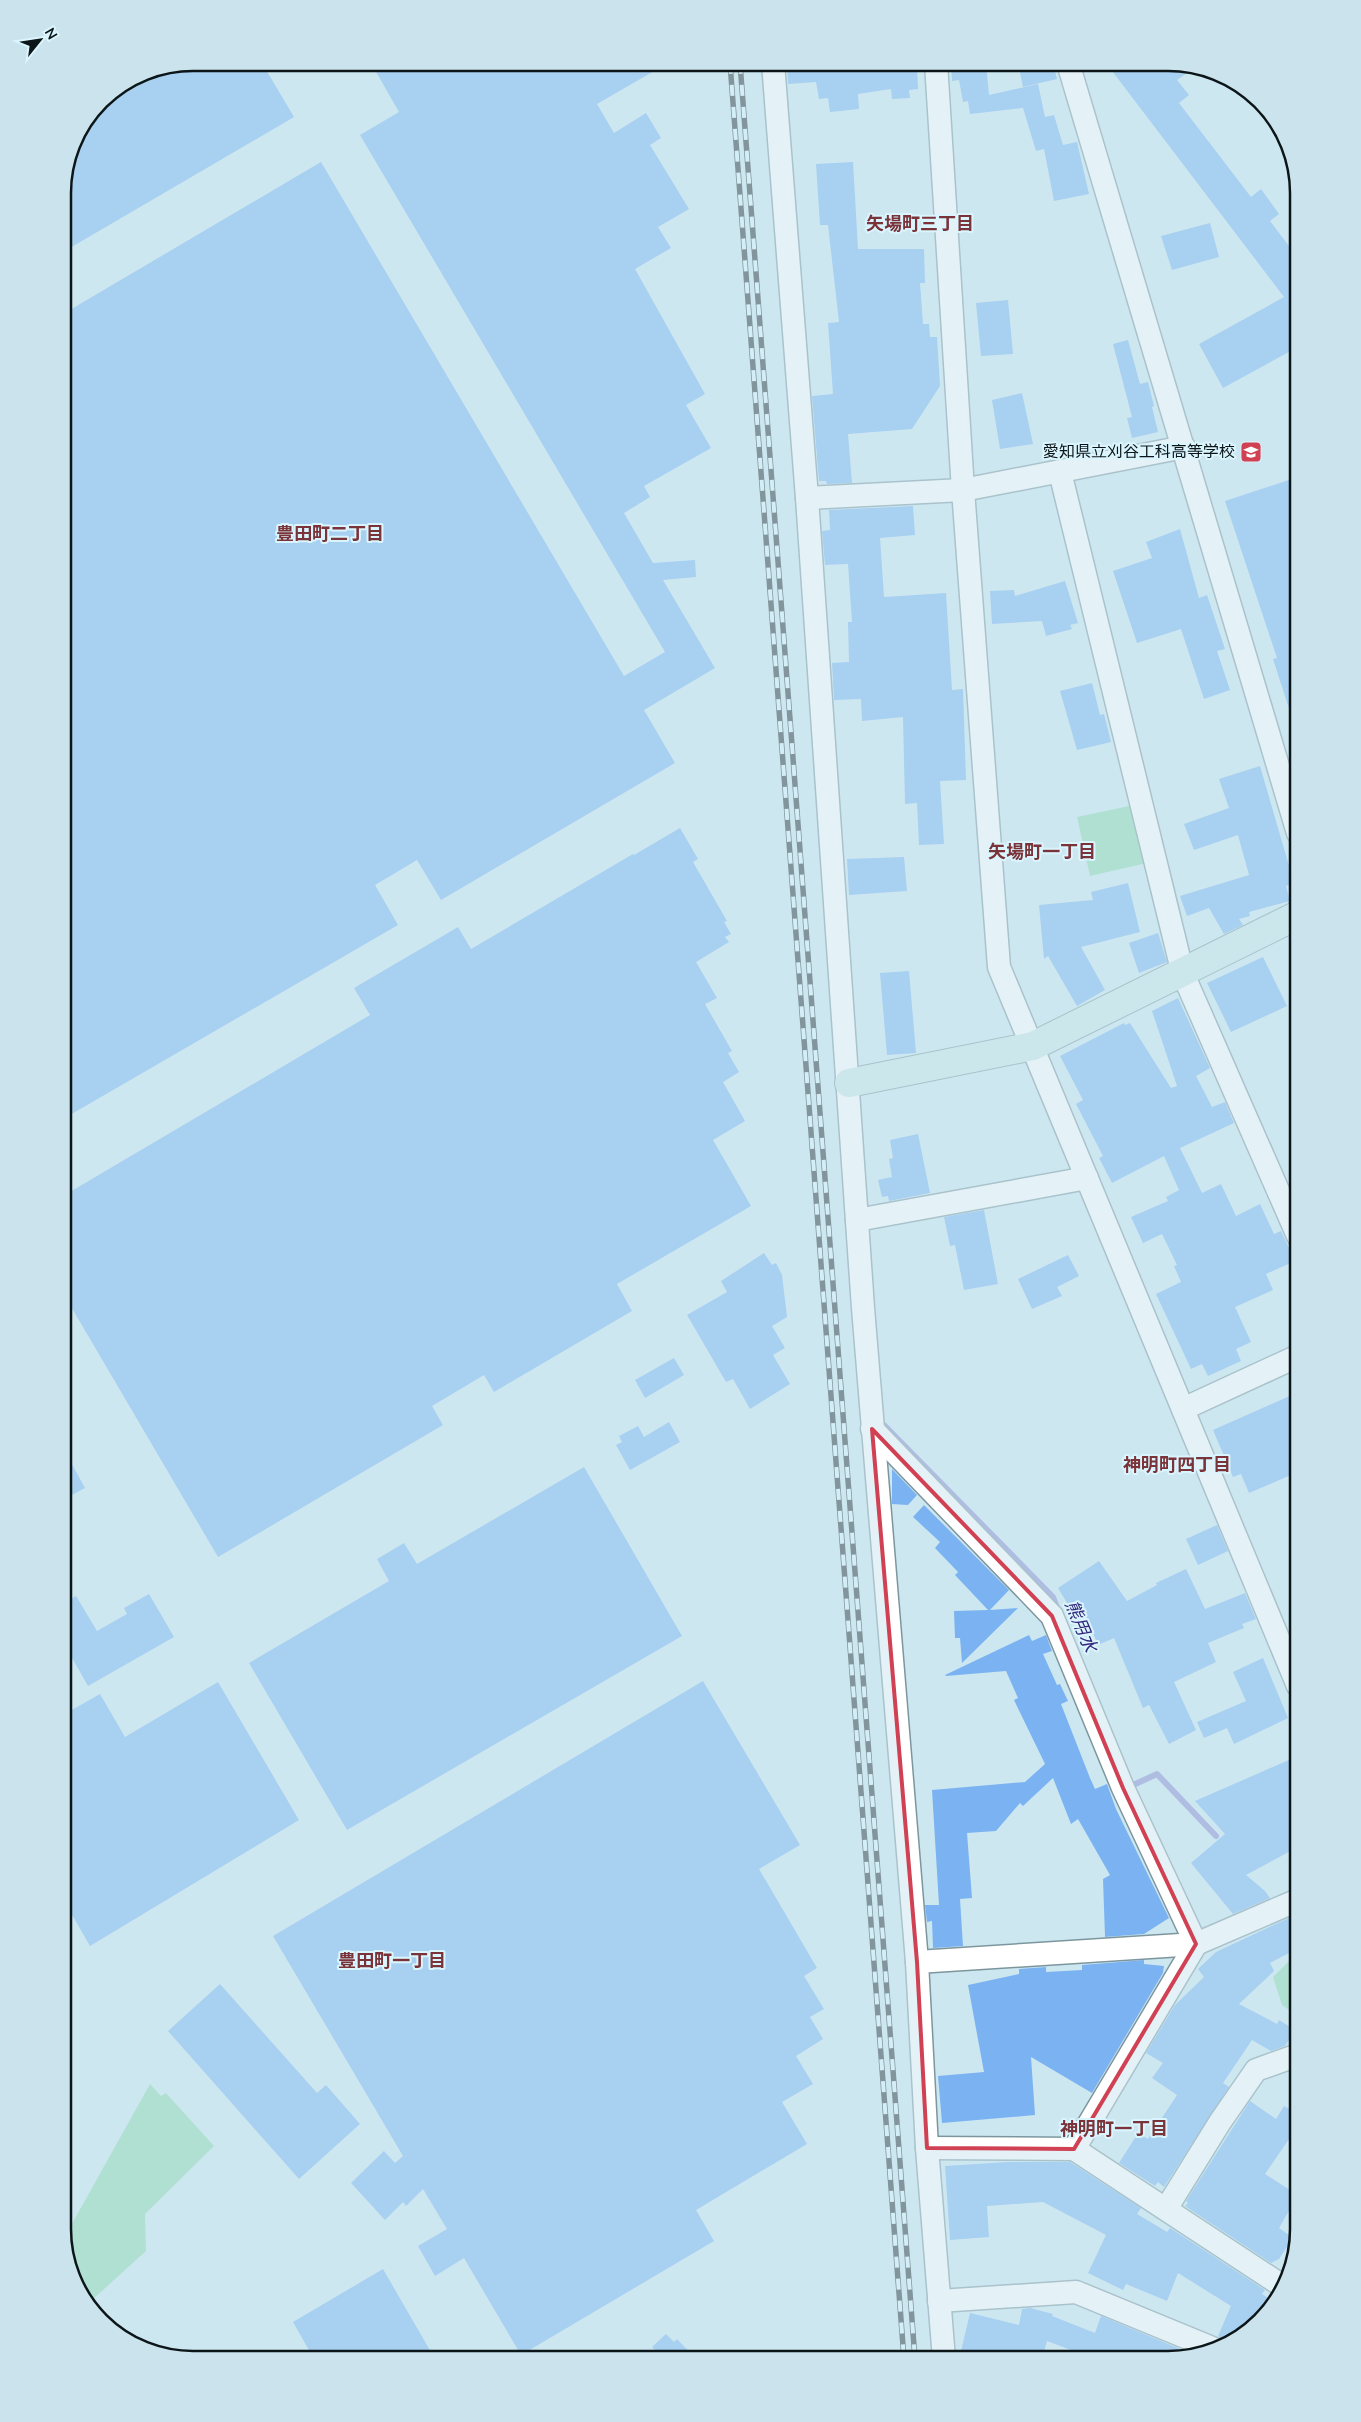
<svg xmlns="http://www.w3.org/2000/svg" width="1361" height="2422" font-family="'Nunito Sans','Noto Sans JP',sans-serif">
	<style>
		.green { fill: #8dd8ac }
		.lines { fill: none; stroke-linecap: round; stroke-linejoin: round }
		.stream { stroke: #8a8ad3; stroke-width: 6 }
		.building { fill: #7bb3f2 }
		.street-casing { stroke: #7d969e; stroke-width: 25 }
		.secondary-casing { stroke: #7d969e; stroke-width: 30 }
		.street { stroke: #fff; stroke-width: 22 }
		.secondary { stroke: #c7e6e4; stroke-width: 28 }
		.rail-casing { stroke: #273236; stroke-width: 5.5 }
		.rail { stroke: #daf5fe; stroke-width: 4; stroke-dasharray: 11; stroke-linecap: butt }
		.marked { fill: none; stroke: #d14154; stroke-width: 4; stroke-linejoin: round }
		.labels { text-anchor: middle; dominant-baseline: central; stroke-width: 4; stroke-linejoin: round; paint-order: stroke }
		.poi-label { font-size: 16px; fill: #0c1518; stroke: #daf5fe; text-anchor: end }
		.neighbourhood-label { font-size: 18px; font-weight: bold; fill: #7a3339; stroke: #daf5fe }
		.water-label { font-size: 18px; font-style: italic; fill: #33267c; stroke: #daf5fe }
		.rim { fill: none; stroke: #0c1518; stroke-width: 2.5 }
	</style>
	<rect width="100%" height="100%" fill="#cde7f0"/>
	<g class="green">
		<path d="M1134,805L1147,863L1090,876L1077,817Z"/>
		<path d="M1298,1952V2016L1282,2005L1273,1977Z"/>
		<path d="M150,2084L161,2096L166,2093L214,2146L145,2214L146,2251L92,2300L72,2278L64,2238Z"/>
	</g>
	<g class="lines">
		<g class="stream">
			<path d="M883,1424L1053,1597L1058,1610"/>
			<path d="M1130,1781L1131,1786L1157,1774L1216,1836"/>
		</g>
	</g>
	<g class="building">
		<path d="M193,62L262,63L294,117L63,252V185L73,143L101,101L143,72Z"/>
		<path d="M371,63H668L597,104L614,133L646,113L661,138L650,145L689,209L658,227L671,248L635,269L705,394L686,405L711,448L644,486L650,497L624,513L653,563L695,560L696,577L663,580L715,668L644,710L675,763L441,900L417,860L375,885L398,925L63,1119V314L321,162L624,676L665,652L360,135L399,112Z"/>
		<path d="M787,63H855L856,70L890,65V63H913V66H917L918,89L909,90L910,98L892,99L891,89L858,94L859,109L830,112L828,98L819,99L816,82L788,84Z"/>
		<path d="M951,63H986L989,95L1038,84L1045,117L1054,115L1063,145L1077,142L1089,194L1054,201L1044,149L1036,151L1023,108L970,114L968,101L963,102L959,80L952,81Z"/>
		<path d="M1018,63H1053L1057,79L1023,87Z"/>
		<path d="M1106,63H1177L1192,69L1177,80L1189,95L1179,103L1251,197L1261,189L1279,214L1270,221L1298,258V347L1223,388L1199,344L1284,297Z"/>
		<path d="M853,162L858,249H924L925,283H920L923,324H929L930,337H937L940,386L912,429L848,434L852,483L827,484L826,481H819L812,396L833,394L828,323L839,322L828,225H820L816,164Z"/>
		<path d="M1210,223L1219,257L1172,270L1161,236Z"/>
		<path d="M1008,300L1013,354L981,356L976,303Z"/>
		<path d="M1128,340L1140,384L1148,382L1154,406L1152,407L1158,432L1132,438L1127,418L1132,417L1113,344Z"/>
		<path d="M1022,393L1033,444L1000,449L992,400Z"/>
		<path d="M1298,477V726L1295,727L1273,659L1277,658L1225,501Z"/>
		<path d="M913,506L915,535L880,538L884,597L946,593L952,690L963,689L966,780L940,781L944,844L919,845L917,803L905,804L903,717L862,721L861,699L834,700L832,663L849,662L848,622H852L848,564L825,565L822,531L830,530L829,510Z"/>
		<path d="M1180,529L1199,598L1207,595L1225,649L1217,651L1230,690L1204,699L1181,629L1137,643L1113,571L1152,558L1146,542Z"/>
		<path d="M1065,581L1078,623L1070,625L1072,629L1046,636L1042,621L992,624L990,591L1014,590L1015,596Z"/>
		<path d="M1092,683L1100,715L1104,714L1111,742L1077,750L1060,691Z"/>
		<path d="M1260,766L1294,883L1286,886L1290,901L1249,912L1250,916L1239,919L1243,925L1224,934L1209,908L1187,916L1180,896L1249,875L1238,835L1194,850L1184,824L1229,808L1219,779Z"/>
		<path d="M680,828L698,859L693,862L727,921L724,922L731,934L725,937L729,942L696,962L717,998L705,1004L732,1051L728,1053L739,1072L723,1082L745,1121L713,1140L751,1206L617,1284L632,1311L494,1392L484,1375L432,1406L443,1425L218,1557L63,1293V1196L370,1015L354,988L458,927L471,949L633,854L634,855Z"/>
		<path d="M904,857L907,891L849,895L847,859Z"/>
		<path d="M1128,883L1140,932L1081,947L1105,990L1077,1006L1048,956L1044,959L1039,905L1093,900L1091,892Z"/>
		<path d="M1158,933L1167,962L1139,973L1129,943Z"/>
		<path d="M1263,957L1287,1006L1231,1032L1207,983Z"/>
		<path d="M909,971L916,1053L887,1055L880,973Z"/>
		<path d="M1178,998L1210,1068L1196,1076L1212,1107L1225,1102L1234,1123L1180,1148L1202,1193L1221,1184L1236,1216L1260,1204L1274,1234L1281,1231L1295,1261L1266,1274L1273,1290L1235,1307L1251,1342L1236,1349L1241,1361L1208,1376L1202,1364L1191,1369L1156,1294L1181,1282L1174,1266L1177,1265L1162,1234L1143,1243L1131,1217L1168,1201L1166,1197L1179,1190L1164,1156L1112,1183L1099,1158L1103,1156L1076,1104L1083,1100L1060,1056L1124,1023L1125,1025L1130,1023L1171,1088L1177,1086L1152,1011Z"/>
		<path d="M918,1134L930,1193L889,1201L888,1196L882,1197L878,1180L892,1177L889,1159L893,1158L890,1140Z"/>
		<path d="M984,1210L998,1284L964,1290L955,1245L950,1246L944,1217Z"/>
		<path d="M764,1253L772,1265L776,1263L782,1275L787,1317L772,1326L785,1348L773,1355L790,1384L750,1409L733,1379L726,1382L687,1315L727,1292L721,1281Z"/>
		<path d="M1068,1255L1079,1276L1057,1287L1062,1296L1032,1309L1018,1279Z"/>
		<path d="M674,1358L684,1375L645,1398L635,1380Z"/>
		<path d="M1292,1395L1293,1398L1298,1395V1472L1249,1493L1241,1474L1233,1477L1213,1430Z"/>
		<path d="M669,1422L680,1442L630,1470L616,1445L622,1442L619,1436L638,1426L644,1437Z"/>
		<path d="M63,1448L85,1488L68,1497L63,1488Z"/>
		<path d="M584,1467L682,1636L347,1830L249,1663L389,1581L377,1559L404,1543L417,1564Z"/>
		<path d="M892,1469L917,1495L908,1505L892,1504Z"/>
		<path d="M924,1505L1009,1590L990,1610L1018,1608L962,1663L960,1638H955L954,1611L988,1610L955,1575L958,1572L935,1548L940,1542L913,1517Z"/>
		<path d="M1217,1525L1228,1551L1198,1565L1186,1539Z"/>
		<path d="M1099,1561L1127,1601L1157,1585L1156,1583L1186,1569L1205,1609L1245,1593L1256,1619L1242,1624L1244,1628L1208,1643L1216,1662L1174,1682L1196,1730L1169,1744L1149,1705L1143,1708L1114,1638L1098,1645L1084,1611L1075,1616L1058,1588Z"/>
		<path d="M149,1594L174,1637L88,1686L63,1642V1604L76,1596L97,1631L127,1614L124,1608Z"/>
		<path d="M1029,1635L1032,1641L1046,1635L1052,1651L1043,1654L1057,1685L1060,1684L1068,1701L1061,1704L1090,1778L1095,1789L1107,1784L1116,1809L1169,1918L1144,1934L1105,1937L1103,1879L1110,1875L1078,1819L1071,1824L1053,1778L1023,1806L1020,1803L996,1831L967,1833L972,1898L960,1899L963,1946L933,1948L932,1921L927,1922L925,1905H939L932,1790L1025,1782L1045,1764L1014,1700L1018,1698L1006,1671L946,1676L945,1675Z"/>
		<path d="M1263,1658L1288,1718L1234,1744L1227,1728L1204,1738L1197,1722L1246,1701L1233,1672Z"/>
		<path d="M703,1681L800,1845L759,1869L817,1968L804,1976L824,2009L810,2017L823,2039L796,2056L813,2084L782,2102L807,2144L696,2210L714,2241L521,2355L464,2258L435,2276L418,2246L447,2229L423,2189L406,2206L403,2202L385,2220L351,2183L384,2151L395,2163L403,2156L273,1936Z"/>
		<path d="M218,1682L299,1820L90,1946L63,1899V1715L100,1694L125,1737Z"/>
		<path d="M1298,1756V1847L1246,1875L1265,1891L1270,1898L1233,1914L1191,1863L1225,1834L1195,1801Z"/>
		<path d="M1295,1915L1298,1922V1944L1289,1949L1291,1952L1270,1963L1274,1971L1239,2004L1277,2024L1279,2020L1295,2030L1285,2046L1271,2051L1252,2040L1223,2083L1229,2087L1164,2187L1158,2182L1155,2186L1119,2163L1138,2133L1148,2139L1177,2095L1152,2078L1163,2063L1146,2053L1175,2005L1204,1977L1198,1969L1216,1952Z"/>
		<path d="M1144,1960V1964L1164,1966L1163,1973L1092,2093L1031,2057L1035,2115L942,2123L938,2076L984,2072L968,1985L1019,1974V1969L1046,1967V1972L1082,1970V1965Z"/>
		<path d="M220,1984L317,2093L326,2085L360,2124L299,2179L168,2031Z"/>
		<path d="M1250,2101L1276,2119L1284,2106L1298,2114V2126L1265,2174L1298,2195L1279,2228L1293,2238L1279,2259L1271,2263L1185,2206L1188,2203L1186,2201Z"/>
		<path d="M1008,2162H1070L1141,2208L1137,2214L1167,2232L1170,2228L1265,2290L1262,2294L1268,2298L1264,2304L1267,2306L1261,2314L1227,2342L1218,2336L1231,2306L1178,2273L1167,2301L1126,2284L1123,2290L1088,2273L1106,2235L1043,2202L987,2206L989,2237L950,2240L945,2166Z"/>
		<path d="M383,2269L435,2359H314L293,2322Z"/>
		<path d="M1030,2308L1053,2314L1052,2316L1095,2333L1101,2316L1180,2349L1177,2358L1168,2360L1095,2359L1047,2341L1042,2359H996L961,2351L970,2313L1019,2325L1022,2309Z"/>
		<path d="M666,2334L674,2342L677,2339L696,2359H654L659,2354L652,2347Z"/>
	</g>
	<g class="lines">
		<g class="street-casing">
			<g id="street">
				<path d="M773,63L807,498L863,1308L917,1962L927,2148L944,2359"/>
				<path d="M936,63L963,490L999,967L1298,1686"/>
				<path d="M1068,63L1298,833"/>
				<path d="M1060,472L1183,974L1298,1236"/>
				<path d="M807,498L963,490L1184,447"/>
				<path d="M857,1220L1087,1178"/>
				<path d="M1183,1409L1298,1356"/>
				<path d="M872,1429L1052,1616L1123,1788L1196,1944L1298,1900"/>
				<path d="M1196,1944L1074,2149L1281,2285"/>
				<path d="M917,1962L1196,1944"/>
				<path d="M927,2148L1074,2149"/>
				<path d="M1166,2209L1220,2122L1256,2070L1298,2055"/>
				<path d="M939,2301L1076,2292L1217,2350"/>
			</g>
		</g>
		<g class="secondary-casing">
			<path id="secondary" d="M849,1083L1033,1046L1298,915"/>
		</g>
		<use href="#street" class="street"/>
		<use href="#secondary" class="secondary"/>
		<g class="rail-casing">
			<g id="rail">
				<path d="M730,63L904,2359"/>
				<path d="M740,63L915,2359"/>
			</g>
		</g>
		<use href="#rail" class="rail"/>
	</g>
	<path d="M0 0H1361V2422H0ZM872,1429L1052,1616L1123,1788L1196,1944L1074,2149L927,2148L917,1962Z" fill="#cde7f0" fill-opacity=".55" fill-rule="evenodd"/>
	<path class="marked" d="M872,1429L1052,1616L1123,1788L1196,1944L1074,2149L927,2148L917,1962Z"/>
	<defs>
		<g id="school-square" transform="scale(1.125)"><rect x="-9" y="-9" width="18" height="18" rx="4" fill="#d14154" stroke="#daf5fe"/><path d="M0-5L7-2L0 1L-7-2ZM-4 1L0 2.5L4 1V4Q0 6-4 4Z" fill="#fff"/></g>
	</defs>
	<g fill-rule="evenodd">
		<use href="#school-square" x="1251" y="452"/>
	</g>
	<g class="labels">
		<g class="poi-label">
			<text x="1235" y="452">愛知県立刈谷工科高等学校</text>
		</g>
		<g class="neighbourhood-label">
			<text x="920" y="224">矢場町三丁目</text>
			<text x="330" y="534">豊田町二丁目</text>
			<text x="1042" y="852">矢場町一丁目</text>
			<text x="1177" y="1465">神明町四丁目</text>
			<text x="392" y="1961">豊田町一丁目</text>
			<text x="1114" y="2129">神明町一丁目</text>
		</g>
		<g class="water-label">
			<text transform="translate(1081 1626) rotate(67)">熊用水</text>
		</g>
	</g>
	<path d="M0 0H1361V2422H0ZM193 71H1168A122 122 0 0 1 1290 193V2229A122 122 0 0 1 1168 2351H193A122 122 0 0 1 71 2229V193A122 122 0 0 1 193 71Z" fill="#cae3ec" fill-rule="evenodd"/>
	<path class="rim" d="M193 71H1168A122 122 0 0 1 1290 193V2229A122 122 0 0 1 1168 2351H193A122 122 0 0 1 71 2229V193A122 122 0 0 1 193 71Z"/>
	<g transform="translate(40 40) rotate(60)" stroke="#daf5fe" stroke-width="4" paint-order="stroke">
	<path d="M0-4L9 19L0 12L-9 19Z" fill="#0c1518"/>
	<text y="-8" font-size="14" font-weight="bold" text-anchor="middle" fill="#0c1518">N</text>
	</g>
</svg>
